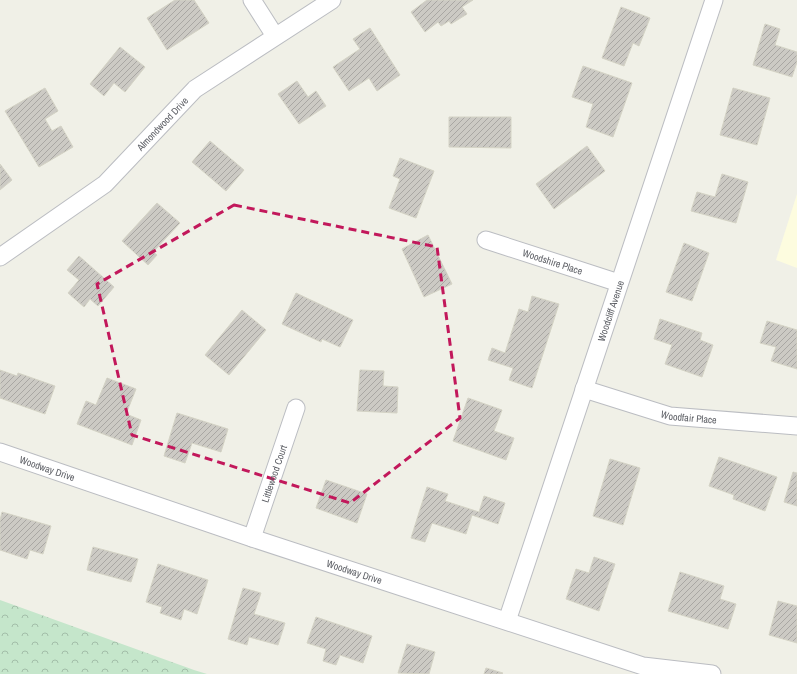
<svg xmlns="http://www.w3.org/2000/svg" width="797" height="674" font-family="'Archivo Narrow',sans-serif">
	<style>
		.commercial { fill: #fdfcdf }
		.forest { fill: url(#forest-crowns) }
		.building { fill: url(#building-hatch); stroke: #d4d3c5 }
		.lines { fill: none; stroke-linecap: round; stroke-linejoin: round }
		.minor-casing { stroke: #bbbdc2; stroke-width: 19 }
		.minor { stroke: #fff; stroke-width: 17 }
		.marked { fill: none; stroke: #c2185b; stroke-width: 3; stroke-dasharray: 8 5; stroke-linejoin: round }
		.labels { text-anchor: middle; dominant-baseline: central; stroke-width: 3; stroke-linejoin: round; paint-order: stroke }
		.street-label { font-size: 10px; fill: #5e6066; stroke: #fff }
	</style>
	<defs>
		<pattern id="forest-crowns" width="20" height="18" patternUnits="userSpaceOnUse"><rect width="20" height="18" fill="#c5e6cb"/><path d="M2 6a3 3 0 1 1 6 0M12 15a3 3 0 1 1 6 0" fill="none" stroke="#a3bea9"/></pattern>
		<pattern id="building-hatch" width="6" height="6" patternUnits="userSpaceOnUse"><rect width="6" height="6" fill="#cccac4"/><path d="M-1 1l2-2M0 6l6-6M5 7l2-2" fill="none" stroke="#a9a7a3"/></pattern>
	</defs>
	<rect width="100%" height="100%" fill="#f0f0e7"/>
	<path class="commercial" d="M797,194V268L776,260Z"/>
	<path class="forest" d="M0,600L194,670L207,674H0Z"/>
	<g class="building">
		<path d="M175,0H194L209,23L167,50L147,18Z"/>
		<path d="M427,0H473L462,7L467,14L451,24L449,21L441,26L438,22L425,32L411,12Z"/>
		<path d="M621,7L650,18L639,46L633,43L624,66L602,58Z"/>
		<path d="M765,24L780,29L775,45L797,52V62L792,77L753,65Z"/>
		<path d="M370,28L400,75L377,91L369,78L349,91L333,67L360,49L353,39Z"/>
		<path d="M120,47L145,67L125,92L114,83L104,96L90,84Z"/>
		<path d="M583,66L632,83L613,137L586,127L593,104L572,97Z"/>
		<path d="M297,81L308,97L316,91L326,106L299,124L278,94Z"/>
		<path d="M45,88L58,111L45,119L52,131L61,126L73,147L39,167L5,111Z"/>
		<path d="M733,88L770,98L757,145L720,135Z"/>
		<path d="M449,117H511V148L449,147Z"/>
		<path d="M210,141L244,170L226,191L192,162Z"/>
		<path d="M587,146L605,171L554,209L536,184Z"/>
		<path d="M400,158L434,171L416,218L389,208L400,179L393,176Z"/>
		<path d="M0,164L12,180L0,190Z"/>
		<path d="M722,174L748,182L736,223L691,211L697,192L715,197Z"/>
		<path d="M157,203L180,223L153,252L157,255L148,265L122,241Z"/>
		<path d="M428,235L452,284L424,297L402,249Z"/>
		<path d="M684,243L709,253L692,301L666,292Z"/>
		<path d="M79,256L114,287L98,306L90,299L84,307L68,293L79,280L67,270Z"/>
		<path d="M296,293L353,320L340,347L322,339L321,342L282,324Z"/>
		<path d="M532,296L559,304L532,388L509,380L513,368L488,360L492,348L505,353L519,309L528,312Z"/>
		<path d="M242,310L266,330L229,375L205,355Z"/>
		<path d="M660,319L702,333L700,340L713,345L702,377L665,364L672,345L654,339Z"/>
		<path d="M767,321L797,330V369L771,361L776,347L760,343Z"/>
		<path d="M0,370L17,376L18,373L55,386L45,414L0,398Z"/>
		<path d="M360,370L384,371L383,386L398,387L397,413L357,411Z"/>
		<path d="M107,378L136,389L126,414L141,420L132,445L77,424L86,401L96,405Z"/>
		<path d="M468,398L502,410L494,431L514,438L506,460L453,441Z"/>
		<path d="M177,413L228,429L221,452L192,443L185,463L164,456Z"/>
		<path d="M719,457L777,477L765,511L733,499L734,495L709,486Z"/>
		<path d="M610,459L640,468L623,525L593,516Z"/>
		<path d="M793,472L797,473V506L784,502Z"/>
		<path d="M326,480L367,494L357,523L316,508Z"/>
		<path d="M427,487L448,494L445,501L479,512L484,496L505,503L498,524L472,515L466,534L432,523L425,542L411,538Z"/>
		<path d="M2,512L51,526L43,554L30,550L27,559L0,550V520Z"/>
		<path d="M93,547L138,559L131,582L87,570Z"/>
		<path d="M594,557L615,564L599,611L566,599L576,569L589,573Z"/>
		<path d="M158,564L208,580L197,614L184,609L181,620L160,613L162,607L146,602Z"/>
		<path d="M680,572L724,586L720,599L736,604L728,629L668,611Z"/>
		<path d="M243,588L261,593L254,614L285,623L278,645L249,637L247,645L228,639Z"/>
		<path d="M778,601L797,606V643L769,635Z"/>
		<path d="M316,617L372,636L363,663L340,655L336,665L323,661L326,649L307,643Z"/>
		<path d="M407,644L435,652L429,674L398,673Z"/>
		<path d="M486,668L503,673L502,674H484Z"/>
	</g>
	<g class="lines">
		<g class="minor-casing">
			<g id="minor">
				<path d="M252,0L275,36"/>
				<path id="s1" d="M486,240L619,283"/>
				<path id="s2" d="M0,257L105,184L195,89L332,0"/>
				<path id="s3" d="M584,389L670,416L797,426"/>
				<path id="s4" d="M0,452L252,538L643,666L712,674"/>
				<path id="s5" d="M252,538L296,408"/>
				<path id="s6" d="M507,621L714,0"/>
			</g>
		</g>
		<use href="#minor" class="minor"/>
	</g>
	<path class="marked" d="M234,205L437,247L460,418L350,503L132,435L97,284Z"/>
	<g class="labels">
		<g class="street-label">
			<text stroke="none"><textPath href="#s2" startOffset="211">Almondwood Drive</textPath></text>
			<text stroke="none"><textPath href="#s1" startOffset="70">Woodshire Place</textPath></text>
			<text stroke="none"><textPath href="#s6" startOffset="327">Woodcliff Avenue</textPath></text>
			<text stroke="none"><textPath href="#s3" startOffset="109">Woodfair Place</textPath></text>
			<text stroke="none"><textPath href="#s4" startOffset="50">Woodway Drive</textPath></text>
			<text stroke="none"><textPath href="#s5" startOffset="68">Littlewood Court</textPath></text>
			<text stroke="none"><textPath href="#s4" startOffset="374">Woodway Drive</textPath></text>
		</g>
	</g>
</svg>
